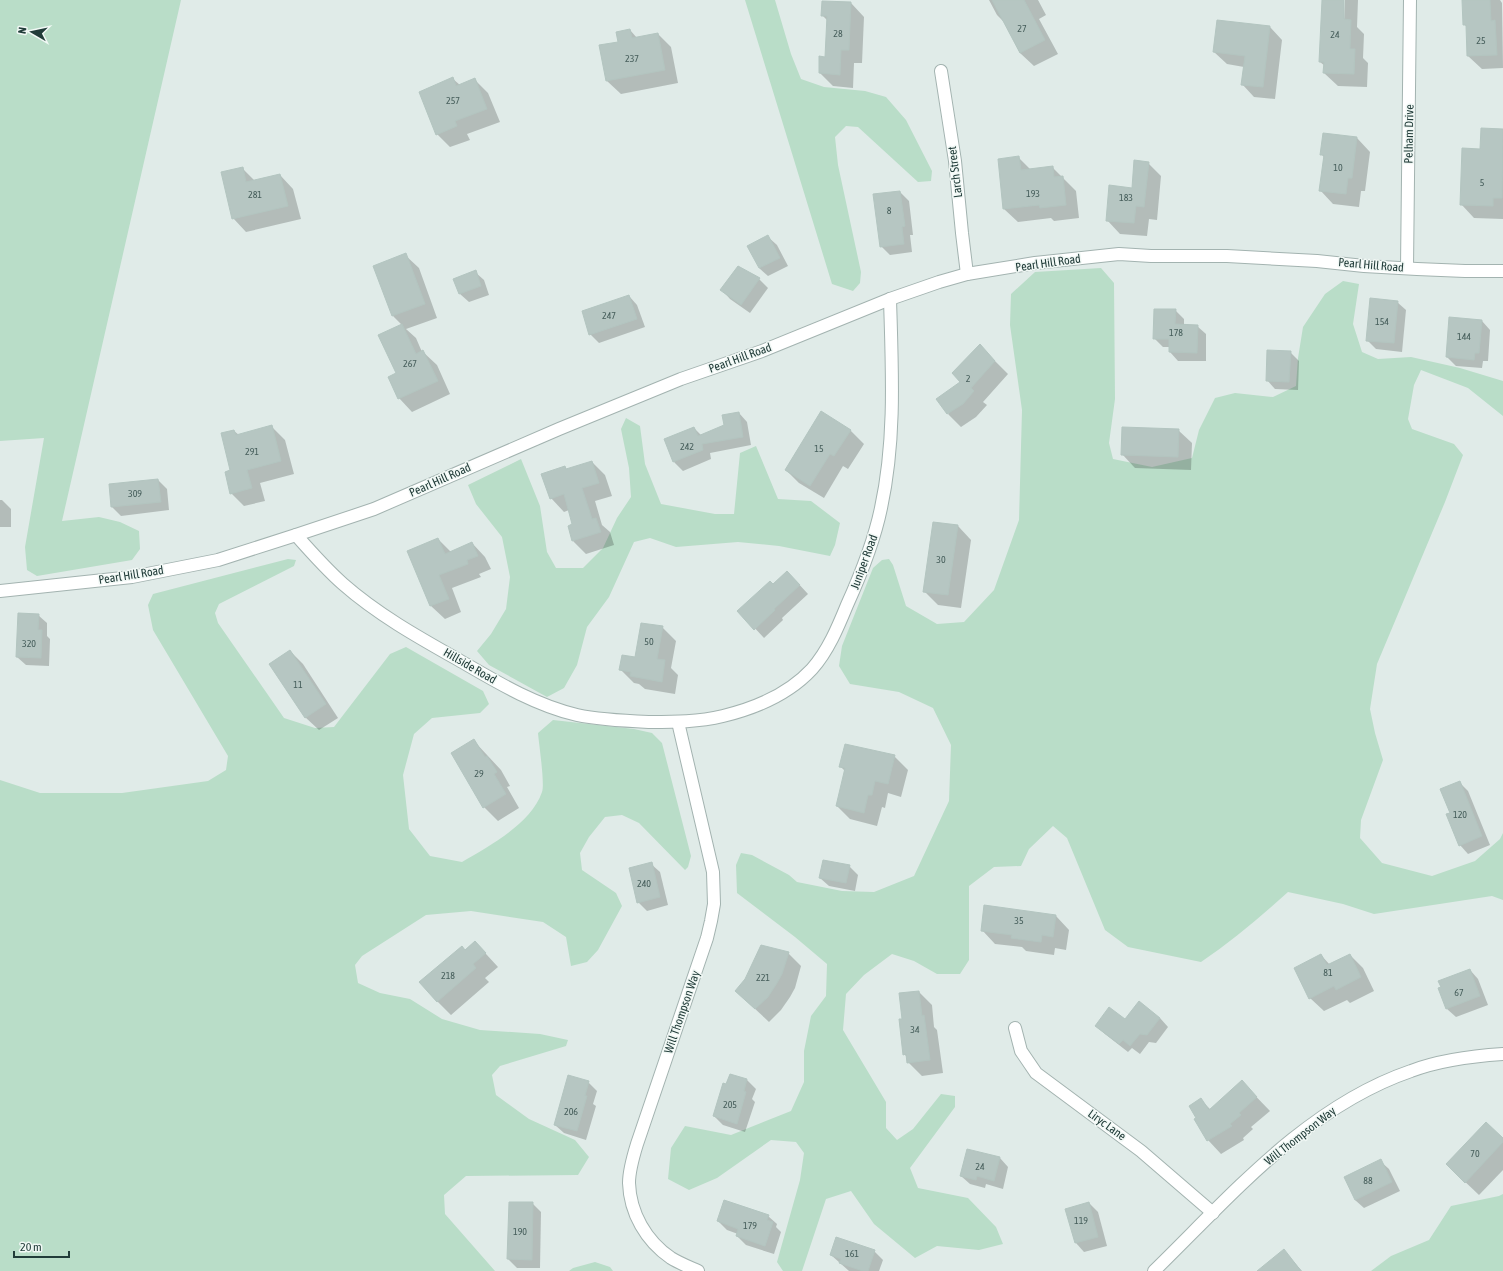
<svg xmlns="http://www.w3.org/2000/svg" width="1503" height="1271" font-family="'Asap Condensed',sans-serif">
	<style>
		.green { fill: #b9ddc8 }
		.shadow { fill: #0003 }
		.building { fill: #b6c6c2; stroke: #b3c5c0 }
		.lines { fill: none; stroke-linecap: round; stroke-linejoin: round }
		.street-casing { stroke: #a3b3b0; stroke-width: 14 }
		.street { stroke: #fff; stroke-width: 12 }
		.labels { text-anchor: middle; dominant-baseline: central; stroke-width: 3; stroke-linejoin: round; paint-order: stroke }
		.number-label { font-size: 10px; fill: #465e5b }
		.street-label { font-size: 12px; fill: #213c39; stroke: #f1f8f5 }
	</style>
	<rect width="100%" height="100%" fill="#e0ebe8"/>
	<g class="green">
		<path d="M0,0H181L62,521L99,517L120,522L139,531L140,549L132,560L37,576L27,570L25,547L44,438L0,441Z"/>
		<path d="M745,0H775L791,54L801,79L824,87L865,91L886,97L906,120L932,171L931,181L918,182L858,127L846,126L835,137L838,165L861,272L860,283L853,291L832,284Z"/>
		<path d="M1101,268L1114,283L1115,399L1109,443L1113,459L1152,467L1192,458L1199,430L1215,398L1235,393L1273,397L1296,386L1298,358L1303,327L1325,294L1343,281L1359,284L1353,324L1362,352L1378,359L1411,357L1460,368L1503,381V416L1468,388L1421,370L1414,385L1408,419L1412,429L1454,444L1463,455L1445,502L1377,664L1370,709L1375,733L1383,760L1361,820L1360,838L1382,863L1432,876L1475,861L1500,839L1503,833V900L1492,896L1374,914L1343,904L1288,892C1260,917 1232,941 1201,962L1128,947L1105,930L1067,838L1053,826L1029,849L1021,866L994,867L969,886V960L960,974H937L914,961L892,954L864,975L846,994L843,1030L886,1102V1128L897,1140L913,1129L941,1094L955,1096V1107L910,1168L918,1188L968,1198L996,1227L1003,1244L979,1250L937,1246L915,1258L874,1224L851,1191L826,1199L802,1271H783L777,1262L800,1180L804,1153L796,1142L771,1140L717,1178L689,1190L668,1179L671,1148L685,1126L731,1135L791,1111L804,1082V1051L811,1016L826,996L827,964L795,937L737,893L736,865L741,853L752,855L789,875L797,882L842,891L874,892L914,876L949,801L951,745L933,708L899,692L850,684L839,666L842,646L873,568L882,560L889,559L893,565L906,606L937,624L964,622L994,590L1019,520L1022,410L1010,325L1011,294L1035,272Z"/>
		<path d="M626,418L640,426L645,464L661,504L715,514H734L740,453L756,446L778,499L811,501L840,523L835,545L830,556L779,546L738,542L676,547L650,538L634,542L609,597L587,627L577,665L564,688L547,697L489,665L477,651L491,634L506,609L510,577L502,537L476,504L468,485L521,459L540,506L547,552L556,568H583L603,548L617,518L631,497L629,468L621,429Z"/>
		<path d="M288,559L296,560L294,566L219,604L215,613L218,623L284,718L315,728L334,727L390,654L406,647L483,691L489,704L480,713L432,718L414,734L403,775L409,829L430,856L462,862C489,846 531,824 542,792C545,785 539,744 538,733L553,720L634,729L652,733L662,743L691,856L688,867L685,870L639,823L622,815L605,817L589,837L580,853L582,870L616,893L622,906L598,950L587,962L571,966L566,937L543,922L471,911L426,915L362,956L355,965L358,983L380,993L410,999L442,1019L480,1030L540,1034L568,1040L566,1046L500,1066L492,1075L496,1095L529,1119L575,1140L589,1157L578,1175L466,1176L444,1195L445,1214L495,1271H0V780L40,793H122L208,781L226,770L228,756L153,630L148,605L153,594Z"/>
		<path d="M1503,1194V1271H1371L1391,1256L1429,1240L1451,1206L1499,1196Z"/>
		<path d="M595,1262L610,1267L613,1271H569L573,1268Z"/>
	</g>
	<g class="shadow">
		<path d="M989,0H1038L1046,15L1039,19L1058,54L1034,66L1020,53L1004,22L997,15Z"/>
		<path d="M1323,0H1343L1342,24H1344L1345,0H1358L1357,27L1364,34L1363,58L1368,63L1367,87L1338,86L1324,73L1325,66L1320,62Z"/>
		<path d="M1463,0H1500L1502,3L1503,68L1482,69L1468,56L1467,27L1464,24Z"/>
		<path d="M851,3L864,17L862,63H854L853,88L833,86L820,73V57L826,58L828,21L822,15Z"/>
		<path d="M1270,27L1282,40L1275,99L1254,97L1242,84L1244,67L1227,64L1214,52Z"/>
		<path d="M630,30L637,38L658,34L671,47L678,83L621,94L607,81L619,42Z"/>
		<path d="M453,79L460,85L475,80L488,93L500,122L467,134L470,140L450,147L437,134Z"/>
		<path d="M1482,129L1503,130V219L1474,218L1461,204L1481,150Z"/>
		<path d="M1357,138L1370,152L1365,191H1361L1359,207L1333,204L1320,190L1324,157L1321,154Z"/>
		<path d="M1019,158L1031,170L1052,167L1076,191L1079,218L1054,221L1051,218L1018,222L1004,209Z"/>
		<path d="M1148,163L1161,176L1157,220L1149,219L1147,236L1120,234L1107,220L1133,189Z"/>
		<path d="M242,168L255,181L280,175L293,189L301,219L246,232L233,218Z"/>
		<path d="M900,192L909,201L913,235H910L912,252L890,255L881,246Z"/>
		<path d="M768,237L777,245L788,266L768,276L759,268Z"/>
		<path d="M405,255L419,268L437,318L406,329L416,338L422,352H423L437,365L450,394L412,412L399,398L397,374L402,325L393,316L374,266Z"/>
		<path d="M475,272L484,280L489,295L469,302L460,294L454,279Z"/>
		<path d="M759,279L768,288L750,313L730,299L722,290Z"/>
		<path d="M629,296L637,305L645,327L599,343L590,334Z"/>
		<path d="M1397,302L1406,310L1402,352L1376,349L1367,340Z"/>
		<path d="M1175,310L1184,319V325L1197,326L1206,334V361H1178L1170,352V347H1163L1154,338Z"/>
		<path d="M1450,318L1482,321L1490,330L1488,361H1483L1482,368L1456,366L1447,357Z"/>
		<path d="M1290,352L1299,361L1298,390L1275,389L1267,380Z"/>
		<path d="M993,359L1008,374L983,402L987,405L976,417L961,427L948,414Z"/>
		<path d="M739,413L747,422L751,445L710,453L711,459L683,471L674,462L665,440L694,428L701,435L725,426Z"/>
		<path d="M271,426L285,440L294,474L260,483L265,501L244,506L231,493L234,431L239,435Z"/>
		<path d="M850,430L864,444L848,469L843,466L824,498L799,483L786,470Z"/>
		<path d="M1178,430L1192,443L1191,470L1135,468L1122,454Z"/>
		<path d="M592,462L605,475L612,496L595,501L602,525L610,532L614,545L586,554L573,541L569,527L573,525L569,510L564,512L551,498L565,467L567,470Z"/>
		<path d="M158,480L167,489L169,510L121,516L112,507L110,485Z"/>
		<path d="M0,500H2L11,509V527H0Z"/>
		<path d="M934,523L958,526L971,540L961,608L938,605L924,591Z"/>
		<path d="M438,539L451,552L472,543L485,557L491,569L479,574L481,577L452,588L461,612L445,619L431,606L408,551Z"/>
		<path d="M796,581L808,594L782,618L783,620L764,638L739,611L773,585Z"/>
		<path d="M38,615L47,623V636L50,639L49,666L26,665L17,657Z"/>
		<path d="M662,627L676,641L671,668L678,675L675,694L645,689L639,684L634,683L620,669L636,658Z"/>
		<path d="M290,651L303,664L338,718L319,730L305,717Z"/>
		<path d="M474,741L501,770L510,786L507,787L519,808L498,821L484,807L452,753Z"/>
		<path d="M894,756L908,770L901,797L888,793L885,808L882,807L877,826L850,819L837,806L845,771L840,766Z"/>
		<path d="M1459,782L1468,791L1490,845L1468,854L1460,845L1451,813Z"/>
		<path d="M651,864L660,872L668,905L647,911L638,902Z"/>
		<path d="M849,866L858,875L855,891L829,886L820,878Z"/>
		<path d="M985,907L1056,916L1069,930L1066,950L1055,948L1054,955L1026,951L1022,947L995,944L982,930Z"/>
		<path d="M475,942L498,967L485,978L489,982L451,1015L437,1001L465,951Z"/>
		<path d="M788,953L801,966L795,988L790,997L781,1010L769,1022L736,991Z"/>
		<path d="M1321,955L1330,965L1350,955L1363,968L1374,991L1350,1003L1347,1000L1324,1011L1310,998Z"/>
		<path d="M1470,970L1478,979L1488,1005L1456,1017L1447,1009Z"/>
		<path d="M919,992L932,1005L934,1027L937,1030L943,1073L922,1076L908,1062V1058L904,1054L903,1020Z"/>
		<path d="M1160,1018L1168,1027L1156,1043L1149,1042L1140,1054L1132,1048L1128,1052L1105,1034L1096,1026L1125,1021Z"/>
		<path d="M730,1075L747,1080L756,1089L752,1099L755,1102L745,1132L723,1125L714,1116Z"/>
		<path d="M588,1082L597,1091L593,1104L596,1106L586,1140L564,1133L555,1125Z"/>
		<path d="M1242,1082L1270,1111L1251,1127L1253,1129L1243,1138L1244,1140L1221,1154L1208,1140L1201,1100L1211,1110Z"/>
		<path d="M1503,1139V1170L1479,1195L1460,1177Z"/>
		<path d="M1000,1158L1008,1167L1003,1189L986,1184L985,1188L970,1184L961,1176Z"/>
		<path d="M1380,1161L1389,1169L1400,1191L1364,1208L1355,1200Z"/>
		<path d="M532,1203L541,1212L540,1268H517L508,1259Z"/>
		<path d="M1089,1203L1098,1212L1107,1246L1084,1252L1076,1243L1067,1209Z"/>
		<path d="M768,1216L777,1224L776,1227L781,1232L774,1254L746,1245L737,1236L738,1234L727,1230L718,1221Z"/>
		<path d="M874,1251L883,1260L879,1271H849L831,1255Z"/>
		<path d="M1284,1251L1302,1271H1259Z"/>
	</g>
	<g class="building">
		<path d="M992,0H1024L1045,40L1020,53Z"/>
		<path d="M1322,0H1344V19L1351,20L1350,49H1355L1354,74L1323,73L1324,62H1319Z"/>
		<path d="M1462,0H1490L1491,21L1495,20L1497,55L1467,56L1466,25H1463Z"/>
		<path d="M822,1L851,2L849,50H841L840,75L819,73V56L825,57L827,16H821Z"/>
		<path d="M1217,20L1270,26L1263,87L1241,85L1245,56L1213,52Z"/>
		<path d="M630,29L632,38L658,33L665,70L606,81L599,45L618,42L616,32Z"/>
		<path d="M453,77L456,86L475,78L487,109L455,121L457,126L436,135L419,92Z"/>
		<path d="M1481,128L1503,129L1502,198H1493V206L1460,205L1462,148L1480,149Z"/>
		<path d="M1323,133L1357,137L1352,178H1348L1346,194L1319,191L1324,155H1320Z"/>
		<path d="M1019,156L1021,170L1053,166L1054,177L1063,176L1066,205L1040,208L1039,205L1003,209L998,159Z"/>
		<path d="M1134,160L1149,162L1144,207L1136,206L1134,223L1106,221L1109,185L1132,188Z"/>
		<path d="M243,167L246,182L280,174L288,206L232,219L221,172Z"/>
		<path d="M900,191L905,226L902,227L904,244L880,247L873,194Z"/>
		<path d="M768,235L780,258L759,268L747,246Z"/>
		<path d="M406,253L425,304L392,316L373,266Z"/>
		<path d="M738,266L760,278L741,305L720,290Z"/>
		<path d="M476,270L481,286L459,294L453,279Z"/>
		<path d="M629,295L637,319L589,335L582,311Z"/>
		<path d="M1370,298L1398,301L1394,343L1366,341Z"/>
		<path d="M1154,309H1176L1175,324L1198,325L1197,353L1169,352V339H1153Z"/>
		<path d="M1449,317L1482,320L1479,353H1475L1474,360L1446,357Z"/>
		<path d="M402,324L416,354L423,350L438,381L398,399L388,377L396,373L378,335Z"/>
		<path d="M980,344L995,361L971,388L974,391L963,404L947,414L936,399L960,382L952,373Z"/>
		<path d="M1267,350L1291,351L1289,382L1266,381Z"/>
		<path d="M821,411L851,430L834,456L830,454L810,486L785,470Z"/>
		<path d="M739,412L743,437L702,444L703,450L673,462L664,439L694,427L698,436L724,425L722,415Z"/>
		<path d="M272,425L281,461L247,470L252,488L230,494L225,472L230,470L221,433L234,430L236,435Z"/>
		<path d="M1122,427L1179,429L1178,457L1121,455Z"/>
		<path d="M592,461L599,483L582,488L592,519L596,518L601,532L572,541L568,526L572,524L564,494L550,499L541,474L565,466L566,469Z"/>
		<path d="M158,479L161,502L111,507L109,484Z"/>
		<path d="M933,522L958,525L948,595L923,592Z"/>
		<path d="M438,538L445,554L472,542L478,556L467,560L468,564L439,575L449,599L430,606L407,551Z"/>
		<path d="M787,571L800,585L774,609L775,610L754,630L737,611L770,581L773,584Z"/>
		<path d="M18,613L39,614L38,630H42L41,658L16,657Z"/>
		<path d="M641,623L663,626L657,659L665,660L662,682L630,676L631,672L619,670L622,655L635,657Z"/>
		<path d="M290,650L326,704L305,718L269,664Z"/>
		<path d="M474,739L485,757L487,756L497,772L494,774L506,794L483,808L451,753Z"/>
		<path d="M845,744L895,755L888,784L875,781L872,795H868L864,813L836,806L845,768L839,767Z"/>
		<path d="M1460,781L1482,836L1459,846L1446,814L1450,813L1440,789Z"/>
		<path d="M823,860L850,865L846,883L819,878Z"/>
		<path d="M652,862L660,897L637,903L629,868Z"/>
		<path d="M984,905L1056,915L1053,937L1042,935L1041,942L1011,938L1012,935L981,931Z"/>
		<path d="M475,941L486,953L473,964L476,968L437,1002L419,982L462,946L465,950Z"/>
		<path d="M761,945L789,952L782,974L777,983L768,997L755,1009L735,991L745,979Z"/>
		<path d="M1321,954L1327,965L1350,954L1361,977L1336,990L1334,986L1309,999L1294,968Z"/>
		<path d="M1470,969L1480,996L1446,1009L1438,988L1441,987L1438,981Z"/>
		<path d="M919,991L922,1016L924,1015L930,1060L907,1063L906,1054L903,1055L899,1019H902L899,993Z"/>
		<path d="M1139,1001L1160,1018L1147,1035L1140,1034L1130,1046L1123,1040L1119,1044L1095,1026L1109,1007L1125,1019Z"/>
		<path d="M730,1074L747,1079L744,1091L746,1092L737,1124L713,1116L723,1083L726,1084Z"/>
		<path d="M568,1075L589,1081L585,1096H587L577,1131L554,1125Z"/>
		<path d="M1242,1080L1257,1097L1239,1113L1241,1115L1230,1124L1232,1126L1207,1141L1194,1119L1196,1118L1189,1106L1201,1098L1209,1110Z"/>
		<path d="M1486,1122L1503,1138V1142L1465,1183L1446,1164Z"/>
		<path d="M967,1149L1000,1157L994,1181L977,1176L976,1180L960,1176Z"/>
		<path d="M1381,1159L1392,1182L1355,1200L1344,1177Z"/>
		<path d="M724,1200L769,1215L767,1220L773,1222L765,1246L736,1236L738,1229L717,1221Z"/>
		<path d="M509,1202H533L532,1260L507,1259Z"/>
		<path d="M1089,1202L1098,1237L1075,1243L1065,1209Z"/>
		<path d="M836,1237L875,1250L868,1271H863L839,1263L841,1259L830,1255Z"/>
		<path d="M1284,1249L1301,1271H1257Z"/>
	</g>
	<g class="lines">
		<g class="street-casing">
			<g id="street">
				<path d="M941,71L955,161L962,233L967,274"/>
				<path d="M1407,268L1410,0"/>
				<path d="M296,535C311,552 326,569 343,584C377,614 418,637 457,659C495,681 534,705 577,715C600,720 626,721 650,722C675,722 698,722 723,716C756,708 788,695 812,669C828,651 838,627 847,605C861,574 874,542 881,508C896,439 892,369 890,299"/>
				<path d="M0,591L132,577L218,560L296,535L374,509L559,429L681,379L762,351L890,299L939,282L967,274L1035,263L1119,254L1151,256H1227L1317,261L1364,266L1417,269L1465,271H1503"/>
				<path d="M678,722L713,872L714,904L711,921L707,938L637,1144C633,1157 629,1170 629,1183C630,1213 646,1241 671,1258C679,1263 689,1267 698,1271"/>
				<path d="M1015,1028L1021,1051L1036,1073L1141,1151L1213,1213"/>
				<path d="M1154,1271C1231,1196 1306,1107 1411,1071C1440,1060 1472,1056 1503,1054"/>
			</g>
		</g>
		<use href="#street" class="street"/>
	</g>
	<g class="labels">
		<g class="number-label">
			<text x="1022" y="28">27</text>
			<text x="838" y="33">28</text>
			<text x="1335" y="34">24</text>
			<text x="1481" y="40">25</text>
			<text x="632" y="58">237</text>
			<text x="453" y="100">257</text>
			<text x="1338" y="167">10</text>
			<text x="1482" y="182">5</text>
			<text x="1033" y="193">193</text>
			<text x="255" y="194">281</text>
			<text x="1126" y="197">183</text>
			<text x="889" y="210">8</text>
			<text x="609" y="315">247</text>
			<text x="1382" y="321">154</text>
			<text x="1176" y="332">178</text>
			<text x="1464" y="336">144</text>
			<text x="410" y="363">267</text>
			<text x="968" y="378">2</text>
			<text x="687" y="446">242</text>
			<text x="819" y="448">15</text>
			<text x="252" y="451">291</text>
			<text x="135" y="493">309</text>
			<text x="941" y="559">30</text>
			<text x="649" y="641">50</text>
			<text x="29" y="643">320</text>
			<text x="298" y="684">11</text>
			<text x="479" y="773">29</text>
			<text x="1460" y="814">120</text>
			<text x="644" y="883">240</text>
			<text x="1019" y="920">35</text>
			<text x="1328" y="972">81</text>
			<text x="448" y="975">218</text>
			<text x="763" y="977">221</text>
			<text x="1459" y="992">67</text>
			<text x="915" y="1029">34</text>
			<text x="730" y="1104">205</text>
			<text x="571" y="1111">206</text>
			<text x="1475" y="1153">70</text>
			<text x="980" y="1166">24</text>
			<text x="1368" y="1180">88</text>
			<text x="1081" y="1220">119</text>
			<text x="750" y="1225">179</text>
			<text x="520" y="1231">190</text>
			<text x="852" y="1253">161</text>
		</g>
		<g class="street-label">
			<text transform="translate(1409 134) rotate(-89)">Pelham Drive</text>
			<text transform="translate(955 172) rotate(-97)">Larch Street</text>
			<text transform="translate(1048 263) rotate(-8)">Pearl Hill Road</text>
			<text transform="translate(1371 265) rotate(5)">Pearl Hill Road</text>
			<text transform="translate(740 358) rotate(-20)">Pearl Hill Road</text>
			<text transform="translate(440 480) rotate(-24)">Pearl Hill Road</text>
			<text transform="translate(864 562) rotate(-70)">Juniper Road</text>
			<text transform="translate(131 575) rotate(-9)">Pearl Hill Road</text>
			<text transform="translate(470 666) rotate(30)">Hillside Road</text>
			<text transform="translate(682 1012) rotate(-71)">Will Thompson Way</text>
			<text transform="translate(1107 1125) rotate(36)">Liryc Lane</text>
			<text transform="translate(1300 1136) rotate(-38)">Will Thompson Way</text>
		</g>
	</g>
	<g transform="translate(32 32) rotate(279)" stroke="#f1f8f5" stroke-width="3" paint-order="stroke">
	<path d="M0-3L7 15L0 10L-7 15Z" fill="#213c39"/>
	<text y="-6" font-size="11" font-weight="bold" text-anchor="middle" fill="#213c39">N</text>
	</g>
	<path d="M14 1251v6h55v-6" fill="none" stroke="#213c39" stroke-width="2"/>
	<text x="20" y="1251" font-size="12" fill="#213c39" stroke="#f1f8f5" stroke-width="3" paint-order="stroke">20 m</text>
</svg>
